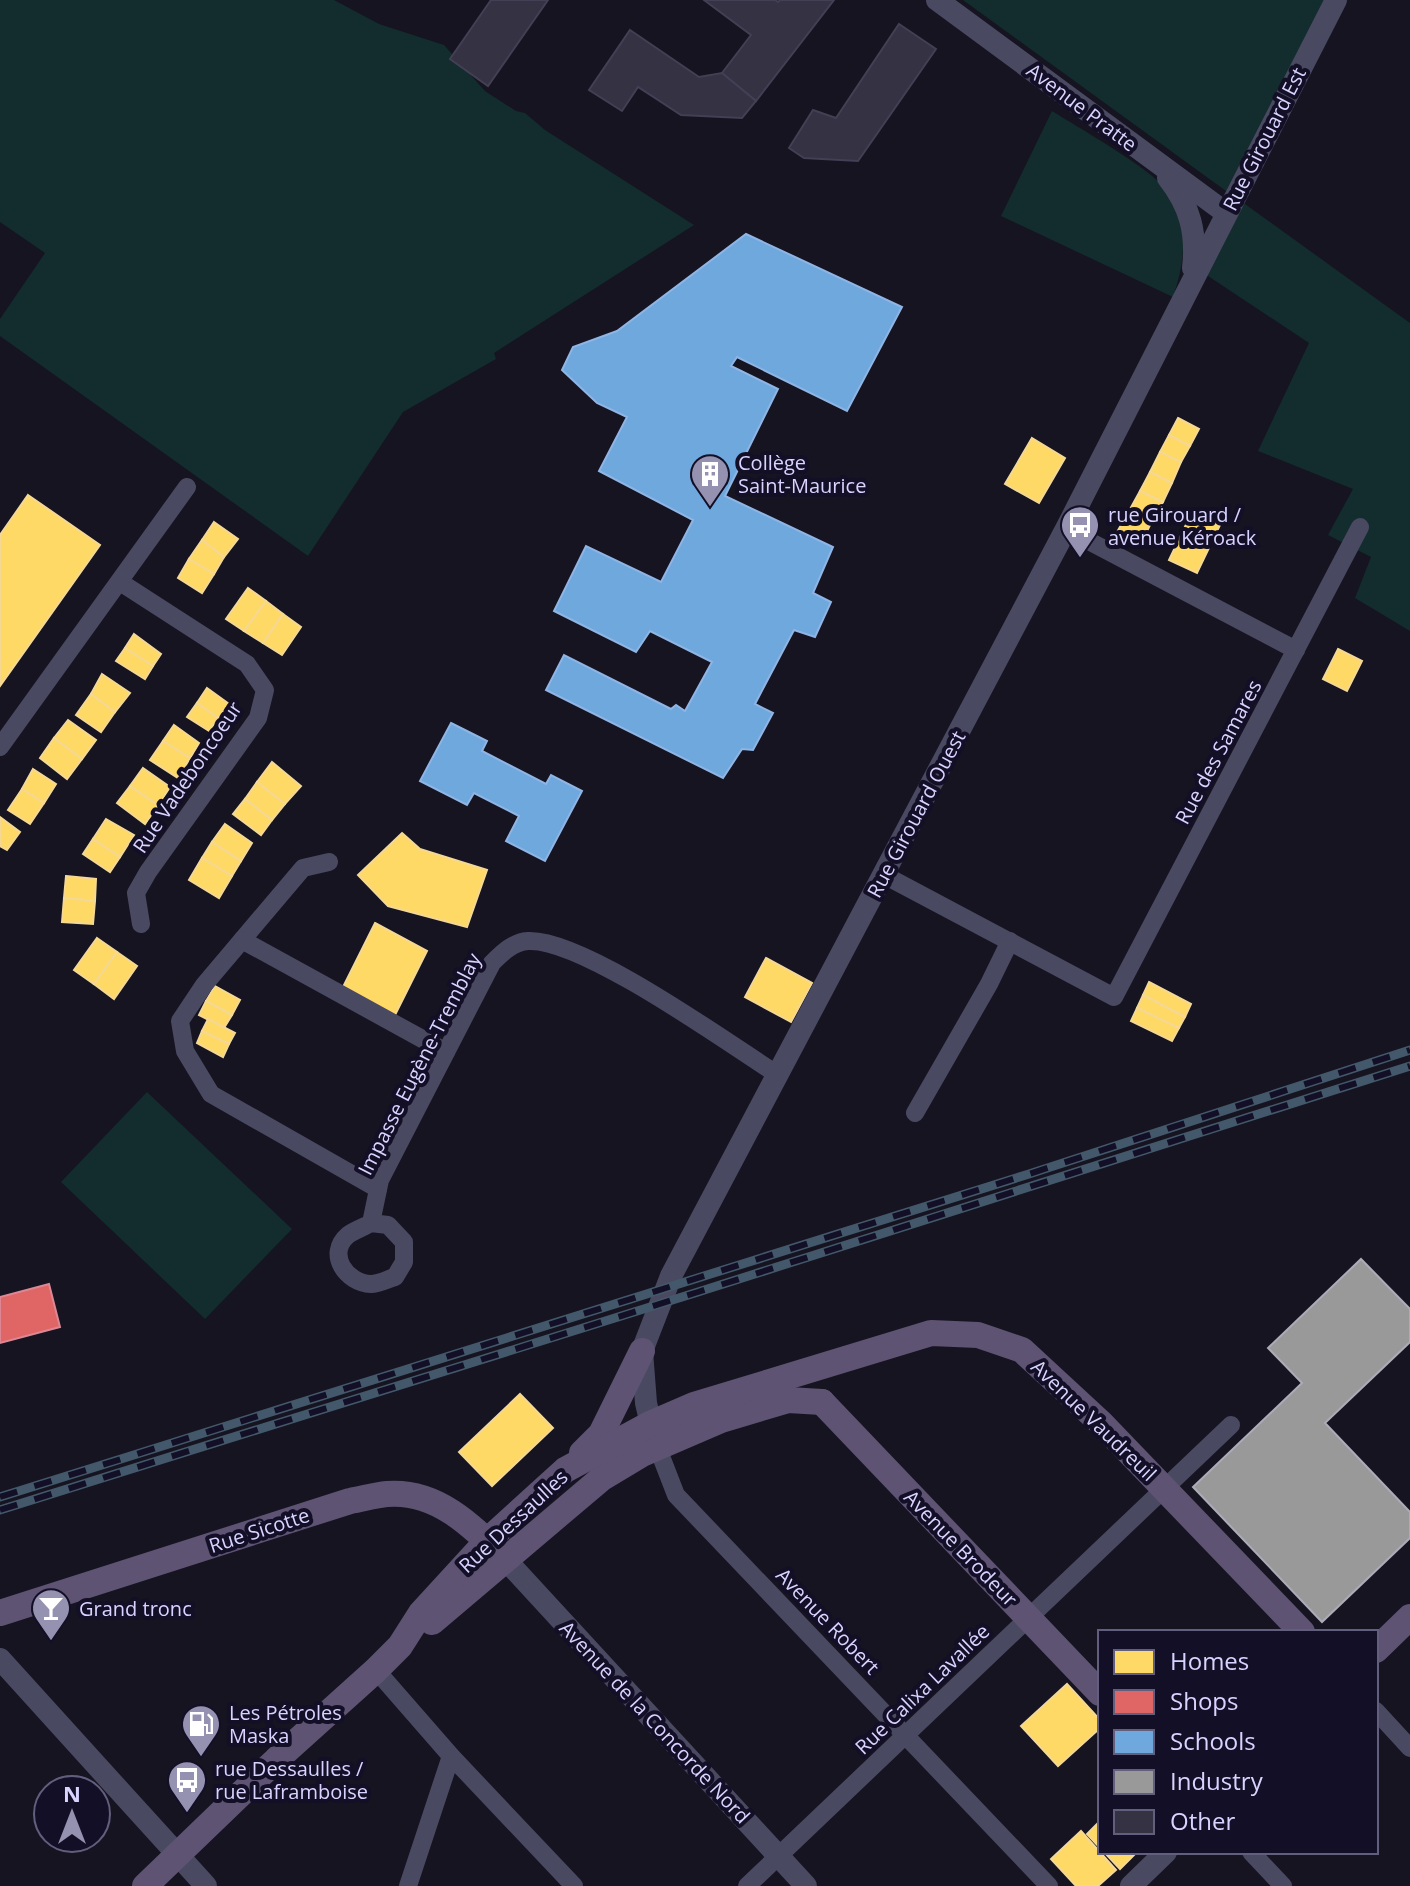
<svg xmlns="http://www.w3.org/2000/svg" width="1410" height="1886" font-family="'Open Sans',sans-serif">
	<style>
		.green { fill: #132c2d }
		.homes { fill: #ffd966; stroke: #f4d894; stroke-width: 2 }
		.shops { fill: #e06666; stroke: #de8794; stroke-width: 2 }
		.schools { fill: #6fa8dc; stroke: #8fb5e6; stroke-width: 2 }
		.industry { fill: #999; stroke: #acabb8; stroke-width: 2 }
		.building { fill: #343243; stroke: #433f54; stroke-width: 2 }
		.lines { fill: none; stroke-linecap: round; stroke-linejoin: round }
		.minor { stroke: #4a4962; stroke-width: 18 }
		.tertiary { stroke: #4a4962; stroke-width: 22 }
		.primary { stroke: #5e5373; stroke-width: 26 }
		.rail-casing { stroke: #43596b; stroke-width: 9 }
		.rail { stroke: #130f26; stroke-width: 6; stroke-dasharray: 18; stroke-linecap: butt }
		.labels { text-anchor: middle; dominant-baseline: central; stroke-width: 8; stroke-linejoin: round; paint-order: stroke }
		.street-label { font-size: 20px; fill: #d9d4ff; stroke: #130f26 }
		.poi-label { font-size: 20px; fill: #d9d4ff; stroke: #130f26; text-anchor: start }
	</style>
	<rect width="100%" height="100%" fill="#161421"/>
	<g class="green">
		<path d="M0,0H334L379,24L444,45L485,91L516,111L525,113L545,130L694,225L494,353L496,359L403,412L308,556L0,336V319L45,253L0,222Z"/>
		<path d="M963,0H1338L1238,199L1410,323V631L1355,598L1371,557L1328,535L1353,489L1258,451L1309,343L1202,272L1237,199Z"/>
		<path d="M1052,111C1077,127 1166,176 1175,201C1188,234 1184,265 1173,297L1001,216Z"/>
		<path d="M147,1092L292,1229L205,1319L61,1182Z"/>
	</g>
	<g class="homes">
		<path d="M1178,418L1199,429L1190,446L1169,435Z"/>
		<path d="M1169,435L1190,446L1181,462L1160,452Z"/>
		<path d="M1032,438L1065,458L1039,503L1005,484Z"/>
		<path d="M1160,452L1181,462L1172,483L1150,472Z"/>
		<path d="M1150,472L1172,483L1163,502L1140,491Z"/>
		<path d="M1140,491L1163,502L1151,523L1129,511Z"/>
		<path d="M28,495L100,545L0,686V535Z"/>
		<path d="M1129,511L1151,523L1141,544L1117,532Z"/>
		<path d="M1192,512L1220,525L1197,573L1169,560Z"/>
		<path d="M214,522L238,539L224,557L202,540Z"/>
		<path d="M202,540L224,557L214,574L189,559Z"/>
		<path d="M189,559L214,574L202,593L178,578Z"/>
		<path d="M248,588L266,601L244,631L226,619Z"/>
		<path d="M266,601L283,614L263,643L244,631Z"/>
		<path d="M283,614L301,627L282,655L263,643Z"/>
		<path d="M134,634L161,654L153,666L125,648Z"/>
		<path d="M125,648L153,666L145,679L116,661Z"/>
		<path d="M1338,649L1362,661L1347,691L1323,679Z"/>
		<path d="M102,674L130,693L115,712L91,694Z"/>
		<path d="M207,688L229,704L218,718L197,703Z"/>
		<path d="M91,694L115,712L101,732L76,715Z"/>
		<path d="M197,703L218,718L209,731L187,717Z"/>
		<path d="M68,720L96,740L82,759L54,738Z"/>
		<path d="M174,725L199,743L190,758L163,741Z"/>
		<path d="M54,738L82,759L67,779L40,758Z"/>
		<path d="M163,741L190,758L178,778L150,760Z"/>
		<path d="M272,762L301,786L285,804L257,782Z"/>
		<path d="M143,768L170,787L158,805L130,786Z"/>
		<path d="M33,769L56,784L44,803L22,789Z"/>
		<path d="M257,782L285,804L272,820L245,799Z"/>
		<path d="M130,786L158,805L145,824L117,803Z"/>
		<path d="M22,789L44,803L30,824L8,810Z"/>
		<path d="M245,799L272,820L261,835L233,814Z"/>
		<path d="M0,817L20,832L7,850L0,846Z"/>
		<path d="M106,819L134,835L120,857L93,839Z"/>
		<path d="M225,824L252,843L241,861L212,842Z"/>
		<path d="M402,833L420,849L487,870L467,927L388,906L358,875Z"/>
		<path d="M93,839L120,857L110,872L83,854Z"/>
		<path d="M212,842L241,861L232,876L202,858Z"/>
		<path d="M202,858L232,876L219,898L189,880Z"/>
		<path d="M66,876L96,879L95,901L64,898Z"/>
		<path d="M64,898L95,901L93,924L62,922Z"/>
		<path d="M375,923L427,951L394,1017L342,989Z"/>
		<path d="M97,938L117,952L94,984L74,970Z"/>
		<path d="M117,952L137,966L114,999L94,984Z"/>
		<path d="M766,958L812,983L791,1022L745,997Z"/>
		<path d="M1149,982L1191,1004L1185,1017L1143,995Z"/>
		<path d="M215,986L240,1000L232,1015L206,1001Z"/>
		<path d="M1143,995L1185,1017L1179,1028L1137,1008Z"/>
		<path d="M206,1001L232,1015L224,1028L199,1015Z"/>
		<path d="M1137,1008L1179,1028L1172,1041L1131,1021Z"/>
		<path d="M208,1019L235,1033L229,1044L202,1031Z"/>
		<path d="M202,1031L229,1044L223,1057L197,1043Z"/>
		<path d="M520,1394L553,1428L492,1486L459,1452Z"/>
		<path d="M1067,1684L1100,1720V1728L1058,1766L1021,1726Z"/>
		<path d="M1100,1821V1848L1087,1834Z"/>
		<path d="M1081,1831L1116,1870L1098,1886H1076L1051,1859Z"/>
		<path d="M1104,1852H1137L1120,1869Z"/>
	</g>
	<path class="shops" d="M49,1284L60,1327L0,1343V1297Z"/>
	<g class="schools">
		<path d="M746,234L902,307L847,411L737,357L731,366L778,389L725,496L833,547L813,593L831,602L815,637L794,630L755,704L773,713L753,750L742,749L723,778L546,690L564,655L671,709L676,705L685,711L712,662L650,631L636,652L554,611L586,546L661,582L693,520L599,471L627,417L597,403L562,370L573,347L617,331Z"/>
		<path d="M451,723L487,741L482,751L546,784L551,775L582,791L545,861L506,841L519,816L474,793L467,805L420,781Z"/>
	</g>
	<path class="industry" d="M1361,1259L1410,1309V1342L1325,1423L1410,1512V1538L1322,1622L1193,1487L1302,1383L1268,1348Z"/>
	<g class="building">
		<path d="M491,0H548L488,86L450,59Z"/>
		<path d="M704,0H775L778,2L780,0H834L756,101L722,73L751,35Z"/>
		<path d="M899,24L936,49L858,161L804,158L789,148L813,110L836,118Z"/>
		<path d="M630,30L699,77L722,73L756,101L742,118L681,115L638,87L622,111L589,90Z"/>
	</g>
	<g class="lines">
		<g class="minor">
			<path d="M1066,529L1296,650"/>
			<path d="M120,582L247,664L265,690L258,718L148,872L136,893L141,924"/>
			<path d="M0,747L187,487"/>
			<path d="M329,862L303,868L204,985L180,1021L185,1051L211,1094L378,1189"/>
			<path d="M884,875L1114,997L1360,527"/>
			<path d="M242,940L446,1052"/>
			<path d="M915,1113L989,984L1010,941"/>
			<path d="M371,1223L388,1225L404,1242V1262L395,1277C388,1279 379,1284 371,1284C346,1283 326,1254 348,1235C355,1230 364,1227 371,1223L380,1180L492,963C502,953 513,942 528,941C582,938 728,1043 778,1075"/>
			<path d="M657,1446L676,1495L1049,1886"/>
			<path d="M376,1670L451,1756L574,1886"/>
			<path d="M1376,1711L1410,1748"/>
			<path d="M1251,1852L1283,1886"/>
			<path d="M408,1886L451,1756"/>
			<path d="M747,1886L1231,1425"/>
		</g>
		<g class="tertiary">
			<path d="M937,0L1226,213"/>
			<path d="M1168,178C1190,206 1197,233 1193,268"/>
			<path d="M654,1437L646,1403L642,1351L671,1276L1066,529L1336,0"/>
			<path d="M504,1558L806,1886"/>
			<path d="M0,1659L206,1886"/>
			<path d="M1131,1886L1166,1852"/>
		</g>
		<g class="primary">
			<path d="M822,1402L1100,1693"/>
			<path d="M582,1453L601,1434L642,1351"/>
			<path d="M0,1613L350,1501C362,1499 375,1495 387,1494C437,1490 472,1526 504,1558"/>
			<path d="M432,1622L602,1478L642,1454L721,1420L788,1400L822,1402"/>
			<path d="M1376,1650L1410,1617"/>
			<path d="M145,1886L276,1760L376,1670L400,1646L421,1613L487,1541L565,1470L650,1424L694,1405L931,1333L978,1335L1022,1350L1101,1423L1302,1632"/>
		</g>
		<g class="rail-casing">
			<g id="rail">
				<path d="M0,1497L1029,1174L1410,1050"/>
				<path d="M0,1510L698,1292L1410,1066"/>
			</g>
		</g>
		<use href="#rail" class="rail"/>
	</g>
	<defs>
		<g id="building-pin" transform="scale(2)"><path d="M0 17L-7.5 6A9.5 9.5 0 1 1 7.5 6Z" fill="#9591b1" stroke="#130f26"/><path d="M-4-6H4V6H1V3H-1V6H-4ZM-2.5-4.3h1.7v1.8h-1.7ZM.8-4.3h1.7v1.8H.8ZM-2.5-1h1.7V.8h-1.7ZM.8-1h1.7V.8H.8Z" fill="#fff"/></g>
		<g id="bus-pin" transform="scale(2)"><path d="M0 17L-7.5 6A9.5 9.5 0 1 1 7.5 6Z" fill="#9591b1" stroke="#130f26"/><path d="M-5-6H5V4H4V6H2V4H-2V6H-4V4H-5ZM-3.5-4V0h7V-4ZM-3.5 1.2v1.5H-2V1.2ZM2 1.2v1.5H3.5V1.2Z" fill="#fff"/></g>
		<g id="bar-pin" transform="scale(2)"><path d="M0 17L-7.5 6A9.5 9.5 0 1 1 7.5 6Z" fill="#9591b1" stroke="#130f26"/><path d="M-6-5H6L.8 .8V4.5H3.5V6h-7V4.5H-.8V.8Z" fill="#fff"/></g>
		<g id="fuel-pin" transform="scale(2)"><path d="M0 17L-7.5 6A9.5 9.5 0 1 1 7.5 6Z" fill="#9591b1" stroke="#130f26"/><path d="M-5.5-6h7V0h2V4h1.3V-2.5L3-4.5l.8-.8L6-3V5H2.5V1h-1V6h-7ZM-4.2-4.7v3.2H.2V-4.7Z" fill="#fff"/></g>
	</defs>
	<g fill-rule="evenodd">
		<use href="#building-pin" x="710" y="474"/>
		<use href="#bus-pin" x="1080" y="525"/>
		<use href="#bar-pin" x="51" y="1608"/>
		<use href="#fuel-pin" x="201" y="1724"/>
		<use href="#bus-pin" x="187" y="1780"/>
	</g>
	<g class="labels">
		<g class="street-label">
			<text transform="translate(1082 107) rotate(37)">Avenue Pratte</text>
			<text transform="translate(1264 139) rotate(-63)">Rue Girouard Est</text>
			<text transform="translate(1218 752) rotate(-62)">Rue des Samares</text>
			<text transform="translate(187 777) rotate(-56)">Rue Vadeboncoeur</text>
			<text transform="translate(916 814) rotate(-62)">Rue Girouard Ouest</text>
			<text transform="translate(419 1064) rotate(-63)">Impasse Eugène-Tremblay</text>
			<text transform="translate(1094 1420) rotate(44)">Avenue Vaudreuil</text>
			<text transform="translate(513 1521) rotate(-43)">Rue Dessaulles</text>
			<text transform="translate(259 1530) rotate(-18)">Rue Sicotte</text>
			<text transform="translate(961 1548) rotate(46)">Avenue Brodeur</text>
			<text transform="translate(828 1621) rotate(46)">Avenue Robert</text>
			<text transform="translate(922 1689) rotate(-44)">Rue Calixa Lavallée</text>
			<text transform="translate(655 1722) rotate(47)">Avenue de la Concorde Nord</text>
		</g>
		<g class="poi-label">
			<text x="738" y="462">Collège<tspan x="738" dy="23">Saint-Maurice</tspan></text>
			<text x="1108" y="514">rue Girouard /<tspan x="1108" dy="23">avenue Kéroack</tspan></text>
			<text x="79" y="1608">Grand tronc</text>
			<text x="229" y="1712">Les Pétroles<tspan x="229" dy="23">Maska</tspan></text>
			<text x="215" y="1768">rue Dessaulles /<tspan x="215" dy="23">rue Laframboise</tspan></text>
		</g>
	</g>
	<rect x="1098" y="1630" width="280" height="224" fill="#130f26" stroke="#625e7d" stroke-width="2"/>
	<rect x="1114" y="1650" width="40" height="24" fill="#ffd966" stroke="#625e7d" stroke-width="2"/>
	<text x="1170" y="1670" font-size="24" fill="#d9d4ff">Homes</text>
	<rect x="1114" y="1690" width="40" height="24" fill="#e06666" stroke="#625e7d" stroke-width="2"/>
	<text x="1170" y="1710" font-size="24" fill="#d9d4ff">Shops</text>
	<rect x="1114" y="1730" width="40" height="24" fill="#6fa8dc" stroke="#625e7d" stroke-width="2"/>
	<text x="1170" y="1750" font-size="24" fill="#d9d4ff">Schools</text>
	<rect x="1114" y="1770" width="40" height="24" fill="#999999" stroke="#625e7d" stroke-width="2"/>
	<text x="1170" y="1790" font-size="24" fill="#d9d4ff">Industry</text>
	<rect x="1114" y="1810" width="40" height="24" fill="#343243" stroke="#625e7d" stroke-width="2"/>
	<text x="1170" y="1830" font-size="24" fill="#d9d4ff">Other</text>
	<g transform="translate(72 1814)"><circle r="38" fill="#130f26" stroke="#625e7d" stroke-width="2"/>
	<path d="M0-6L14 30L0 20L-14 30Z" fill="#9591b1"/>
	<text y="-12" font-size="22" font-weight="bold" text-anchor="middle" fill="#d9d4ff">N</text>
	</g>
</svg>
